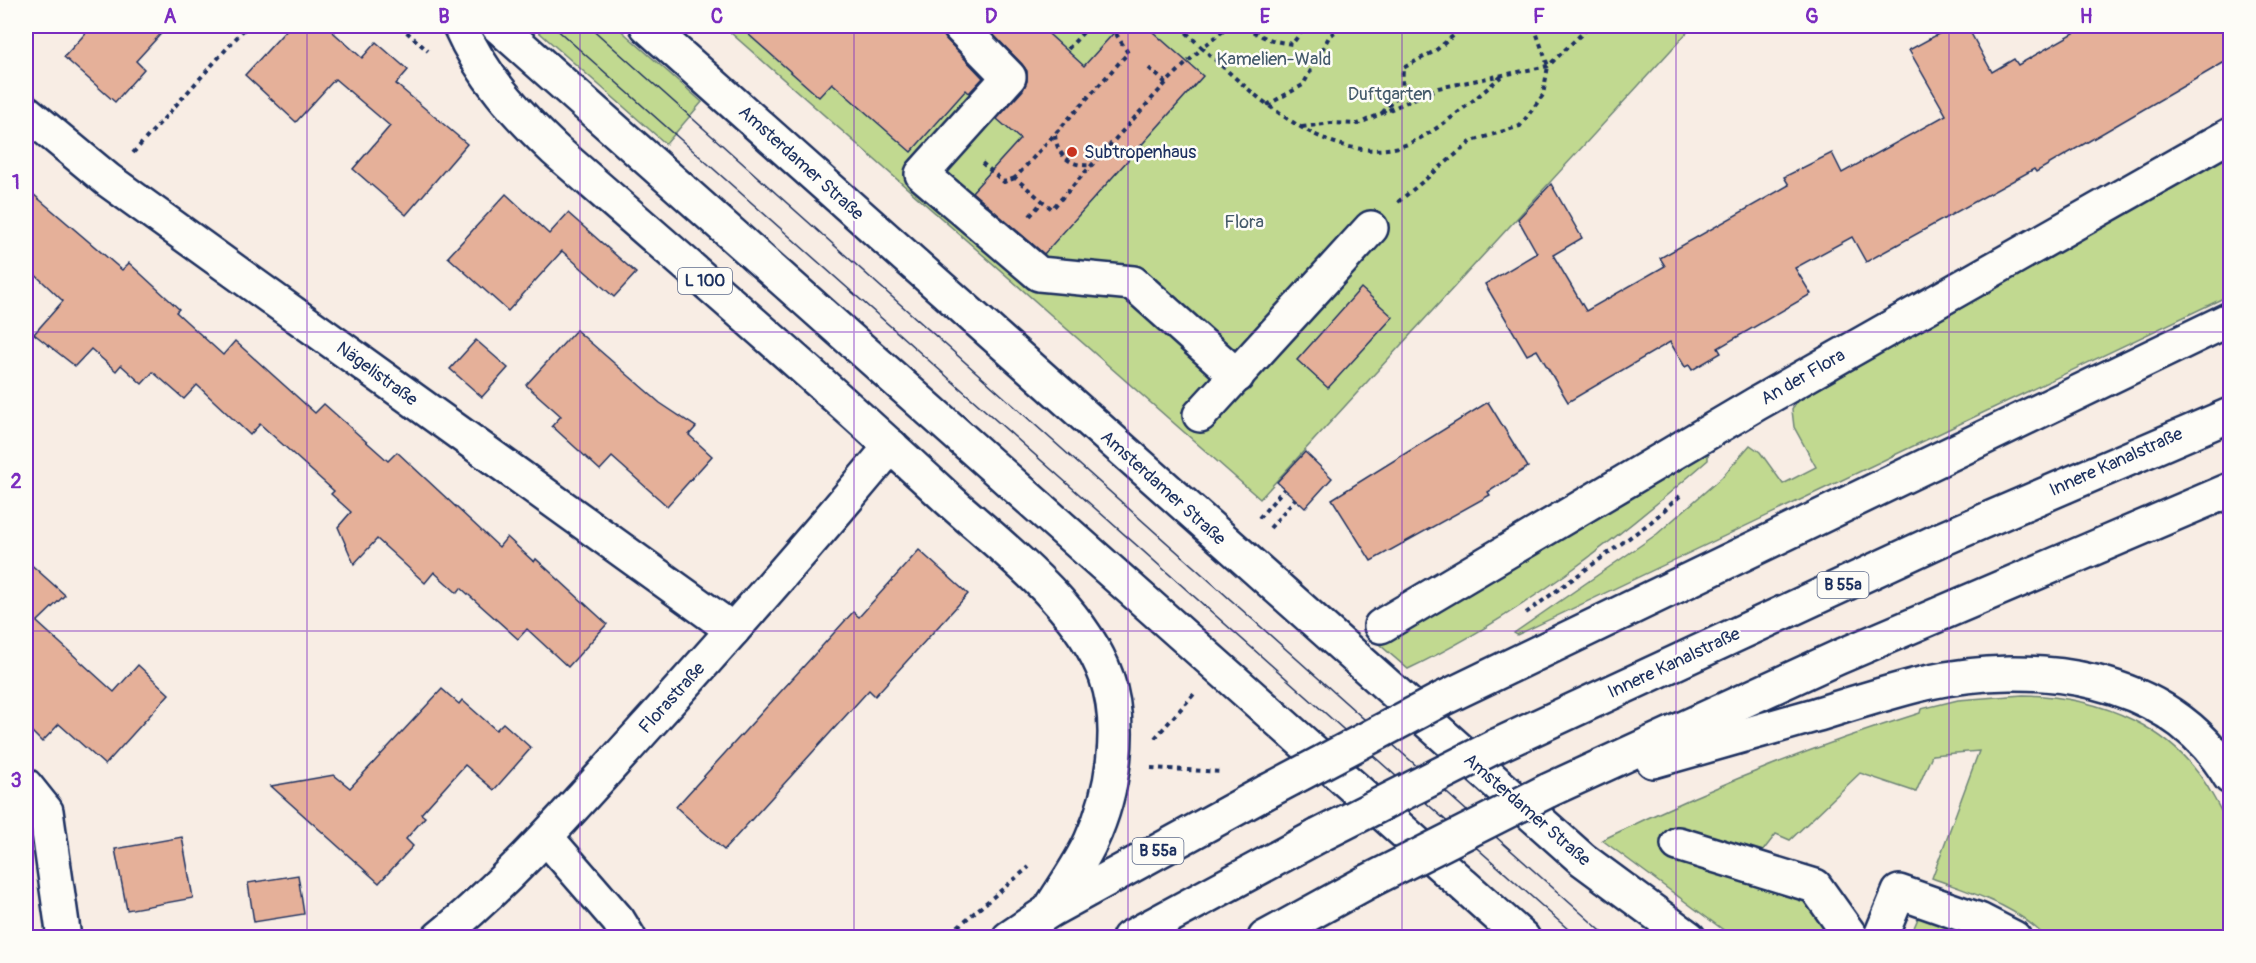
<svg xmlns="http://www.w3.org/2000/svg" width="2256" height="963" font-family="Pangolin,sans-serif">
	<style>
		.green { fill: #c1d990; stroke: #6e8477; stroke-width: 1.5 }
		.building { fill: #e5b099; stroke: #1b2f5e; stroke-width: 1.5 }
		.lines { fill: none; stroke-linecap: round; stroke-linejoin: round }
		.minor-casing { stroke: #1b2f5e; stroke-width: 38 }
		.major-casing { stroke: #1b2f5e; stroke-width: 38 }
		.highway-casing { stroke: #1b2f5e; stroke-width: 38 }
		.path { stroke: #1b2f5e; stroke-width: 4; stroke-dasharray: 4.5 4.5; stroke-linecap: butt }
		.minor { stroke: #fdfcf7; stroke-width: 33 }
		.major { stroke: #fdfcf7; stroke-width: 33 }
		.highway { stroke: #fdfcf7; stroke-width: 33 }
		.tram { stroke: #1b2f5e; stroke-width: 1.5 }
		.major-bridge-casing { stroke: #1b2f5e; stroke-width: 38; stroke-linecap: butt }
		.highway-bridge-casing { stroke: #1b2f5e; stroke-width: 38; stroke-linecap: butt }
		.major-bridge { stroke: #fdfcf7; stroke-width: 33 }
		.highway-bridge { stroke: #fdfcf7; stroke-width: 33 }
		.grid { fill: none; stroke: #7b2cbf; stroke-width: 1.5; stroke-opacity: 0.55 }
		.poi-dot { fill: #c8321e; stroke: #fdfcf7; stroke-width: 2 }
		.labels { text-anchor: middle; dominant-baseline: central; stroke-width: 5; stroke-linejoin: round; paint-order: stroke }
		.shield { fill: #fdfcf7; stroke: #5f6c8c; stroke-width: 1.5 }
		.shield-label { font-size: 16px; font-weight: bold; fill: #1b2f5e }
		.park-label { font-size: 18px; fill: #445a6a; stroke: #fdfcf7 }
		.poi-label { font-size: 18px; fill: #1b2f5e; stroke: #fdfcf7; text-anchor: start }
		.street-label { font-size: 18px; fill: #1b2f5e; stroke: #fdfcf7 }
		.neatline { fill: none; stroke: #7b2cbf; stroke-width: 2 }
		.grid-label { font-size: 20px; text-anchor: middle; font-weight: bold; fill: #7b2cbf }
	</style>
	<rect width="100%" height="100%" fill="#f8ede4"/>
	<filter id="ink" filterUnits="userSpaceOnUse"><feTurbulence type="fractalNoise" baseFrequency=".0167" numOctaves="2"/><feDisplacementMap in="SourceGraphic" scale="12" xChannelSelector="R" yChannelSelector="G"/><feConvolveMatrix kernelMatrix="1 2 1 2 8 2 1 2 1" color-interpolation-filters="sRGB"/></filter>
	<g filter="url(#ink)">
		<g class="green">
			<path d="M532,26H616L702,102L666,144Z"/>
			<path d="M723,26H1693L1260,499Z"/>
			<path d="M2230,155V295L1517,635L1514,633L1657,534L1722,477L1750,445L1760,452L1783,484L1816,467L1794,427L1792,410L1795,404L1803,398Z"/>
			<path d="M1708,452V460C1616,540 1518,617 1408,669L1380,645Z"/>
			<path d="M2023,695C2101,697 2176,726 2214,798C2220,809 2227,820 2230,832C2235,850 2230,906 2230,928L2228,938L2045,937C2016,905 1971,893 1932,878L1979,751L1932,755L1916,792L1860,773L1790,840L1776,834L1762,852L1676,828L1663,854L1770,886L1809,902L1835,937H1733L1602,840C1705,789 1811,747 1920,713L1921,709L1958,700Z"/>
			<path d="M1919,916L1977,937H1910Z"/>
		</g>
		<g class="building">
			<path d="M92,26H168L136,61L144,69L115,102L64,57Z"/>
			<path d="M290,26H326L362,58L376,42L408,70L396,84L467,144L406,215L353,169L390,126L335,79L296,122L245,75Z"/>
			<path d="M739,26H941L946,39L983,78L969,93L966,90L911,152L832,83L819,97Z"/>
			<path d="M985,26H1040L1084,66L1120,26H1146L1203,76L1044,254L972,192L1020,139L997,119L1023,90L1027,81V71L1022,64Z"/>
			<path d="M1953,26H1967L1992,72L2014,59L2018,65L2086,26H2230V59L2036,172L2034,169L1866,262L1852,237L1795,268L1811,294L1718,348L1721,353L1692,370L1689,365L1685,367L1670,342L1568,402L1537,350L1527,355L1485,284L1537,253L1518,219L1551,184L1582,238L1553,255L1586,311L1665,266L1660,258L1789,185L1784,177L1832,153L1842,173L1946,115L1909,50Z"/>
			<path d="M26,188L122,270L129,263L179,309L176,312L223,355L235,341L315,413L324,404L388,461L397,452L499,547L507,537L534,562L536,559L607,624L568,667L527,629L518,639L461,588L457,593L434,572L425,583L377,539L354,564L338,527L351,512L331,494L334,491L260,424L250,435L197,385L184,399L153,372L142,384L121,365L116,371L91,349L75,366L34,334L63,301L26,266Z"/>
			<path d="M506,194L549,234L568,213L636,273L614,297L562,251L508,311L448,257Z"/>
			<path d="M1361,288L1393,317L1328,388L1297,360Z"/>
			<path d="M576,330L660,403L696,427L689,435L712,456L667,506L612,457L600,470L552,426L561,416L526,385Z"/>
			<path d="M476,340L508,368L482,397L450,369Z"/>
			<path d="M1488,402L1528,467L1488,492L1490,495L1371,561L1332,499Z"/>
			<path d="M1305,452L1332,478L1305,508L1277,482Z"/>
			<path d="M919,550L968,594L875,696L869,690L724,850L676,807L853,612L859,617Z"/>
			<path d="M26,560L65,595L37,622L114,692L138,665L169,694L105,765L59,724L42,742L26,726Z"/>
			<path d="M442,689L459,704L462,700L496,730L503,723L531,748L494,790L465,765L421,814L425,817L406,839L413,846L379,883L271,786L334,775L350,788Z"/>
			<path d="M182,837L193,898L127,910L115,849Z"/>
			<path d="M298,875L304,914L254,922L248,883Z"/>
		</g>
		<g class="lines">
			<g class="minor-casing">
				<g id="minor">
					<path d="M959,26L1009,77L922,174L1039,274L1133,283L1237,376"/>
					<path d="M26,112L108,180L733,630"/>
					<path d="M1200,415L1371,228"/>
					<path d="M1381,626L1756,404L2230,135"/>
					<path d="M26,786L46,811L64,938"/>
					<path d="M546,837L618,920L629,938"/>
					<path d="M1678,844L1815,886L1852,938"/>
					<path d="M439,938C512,878 574,806 637,737C723,642 809,545 891,446"/>
					<path d="M1880,938L1899,892L1979,920L2014,938"/>
				</g>
			</g>
			<g class="major-casing">
				<g id="major">
					<path d="M460,26C482,76 516,113 555,150C687,265 820,380 948,499C1002,548 1081,606 1106,676C1124,726 1113,794 1091,841C1080,865 1063,888 1049,911"/>
					<path d="M498,26L1523,938"/>
					<path d="M647,26L1582,859L1689,938"/>
					<path d="M1442,699L2230,319"/>
					<path d="M1009,938L1049,911L1268,791"/>
				</g>
			</g>
			<g class="highway-casing">
				<g id="highway">
					<path d="M1496,746L1942,539L2230,415"/>
					<path d="M1653,761C1707,746 1761,730 1815,715C1851,704 1888,692 1925,683C2032,659 2169,673 2230,777"/>
					<path d="M1547,791L1839,657L2230,490"/>
					<path d="M1129,938L1318,836"/>
					<path d="M1265,938L1369,881"/>
				</g>
			</g>
			<g class="path">
				<path d="M400,26L428,51"/>
				<path d="M1111,26L1128,53L1015,178L1052,209L1166,83L1202,48C1251,92 1321,162 1394,148C1428,142 1476,98 1503,75"/>
				<path d="M1180,26L1202,48L1222,32"/>
				<path d="M1215,26L1222,32L1228,26"/>
				<path d="M1246,26C1257,37 1277,42 1292,44L1306,26"/>
				<path d="M1068,49L1089,26"/>
				<path d="M1149,68L1166,83"/>
				<path d="M1267,105L1303,85L1330,35L1346,26"/>
				<path d="M1382,113L1402,91L1403,68L1435,51L1465,26"/>
				<path d="M1302,127L1331,123L1358,124L1438,88L1548,66L1590,26"/>
				<path d="M1055,135C1057,156 1071,167 1092,165"/>
				<path d="M133,153L247,26"/>
				<path d="M982,163L1004,182L1015,178"/>
				<path d="M1398,202L1472,141L1520,126L1543,95L1548,66L1534,26"/>
				<path d="M1030,216L1043,201"/>
				<path d="M1259,518L1284,489"/>
				<path d="M1270,528L1295,499"/>
				<path d="M1526,613L1651,522L1680,496"/>
				<path d="M1155,738L1194,694"/>
				<path d="M1151,768L1222,772"/>
				<path d="M944,938L1029,867"/>
			</g>
			<use href="#minor" class="minor"/>
			<use href="#major" class="major"/>
			<use href="#highway" class="highway"/>
			<g class="tram">
				<path d="M553,26L1578,938"/>
				<path d="M589,26L1609,938"/>
			</g>
			<g class="major-bridge-casing">
				<path id="major-bridge" d="M1268,791L1442,699"/>
			</g>
			<g class="highway-bridge-casing">
				<g id="highway-bridge">
					<path d="M1318,836L1496,746"/>
					<path d="M1369,881L1547,791"/>
				</g>
			</g>
			<use href="#major-bridge" class="major-bridge"/>
			<use href="#highway-bridge" class="highway-bridge"/>
		</g>
	</g>
	<path class="grid" d="M307,26V938M580,26V938M854,26V938M1128,26V938M1402,26V938M1676,26V938M1949,26V938M26,332H2230M26,631H2230"/>
	<circle class="poi-dot" cx="1072" cy="152" r="6"/>
	<g class="labels">
		<g class="shield">
			<rect x="678" y="268" width="54" height="26" rx="4.5"/>
			<rect x="1817.5" y="572" width="51" height="26" rx="4.5"/>
			<rect x="1132.5" y="838" width="51" height="26" rx="4.5"/>
		</g>
		<g class="shield-label">
			<text x="705" y="281">L 100</text>
			<text x="1843" y="585">B 55a</text>
			<text x="1158" y="851">B 55a</text>
		</g>
		<g class="park-label">
			<text x="1274" y="59">Kamelien-Wald</text>
			<text x="1390" y="94">Duftgarten</text>
			<text x="1244" y="222">Flora</text>
		</g>
		<g class="poi-label">
			<text x="1084" y="152">Subtropenhaus</text>
		</g>
		<g class="street-label">
			<text transform="translate(801 163) rotate(42)">Amsterdamer Straße</text>
			<text transform="translate(377 374) rotate(36)">Nägelistraße</text>
			<text transform="translate(1803 377) rotate(-30)">An der Flora</text>
			<text transform="translate(2116 462) rotate(-24)">Innere Kanalstraße</text>
			<text transform="translate(1163 488) rotate(42)">Amsterdamer Straße</text>
			<text transform="translate(1674 663) rotate(-25)">Innere Kanalstraße</text>
			<text transform="translate(672 698) rotate(-48)">Florastraße</text>
			<text transform="translate(1527 810) rotate(41)">Amsterdamer Straße</text>
		</g>
	</g>
	<rect width="2256" height="963" fill="none" stroke="#fdfcf7" stroke-width="66"/>
	<rect x="33" y="33" width="2190" height="897" class="neatline"/>
	<g class="grid-label">
		<text x="170" y="23">A</text>
		<text x="444" y="23">B</text>
		<text x="717" y="23">C</text>
		<text x="991" y="23">D</text>
		<text x="1265" y="23">E</text>
		<text x="1539" y="23">F</text>
		<text x="1812" y="23">G</text>
		<text x="2086" y="23">H</text>
		<text x="16" y="189">1</text>
		<text x="16" y="488">2</text>
		<text x="16" y="787">3</text>
	</g>
</svg>
